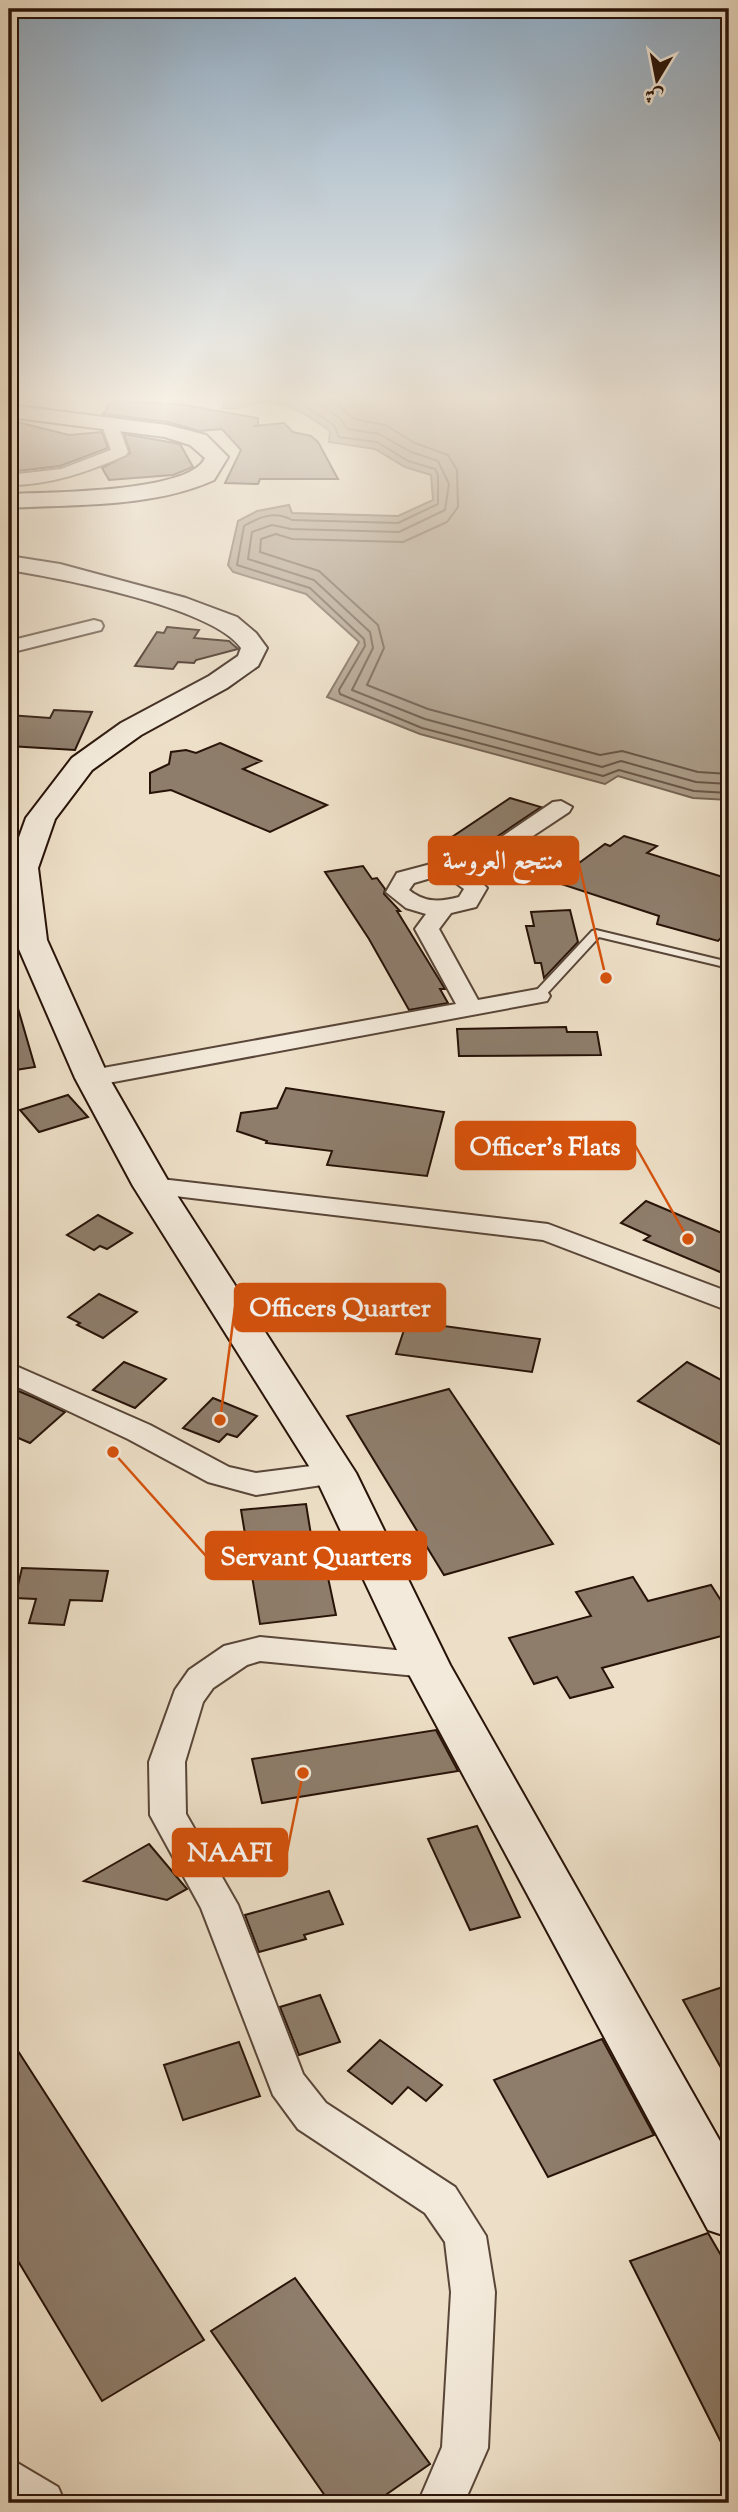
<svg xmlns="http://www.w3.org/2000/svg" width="738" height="2512" font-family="'Sorts Mill Goudy',Amiri,serif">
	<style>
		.water { fill: #aa9a86; stroke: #766454; stroke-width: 2 }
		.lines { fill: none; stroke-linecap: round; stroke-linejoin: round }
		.shore { stroke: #695647; stroke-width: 2 }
		.building { fill: #8e7d6b; stroke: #281308; stroke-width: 2 }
		.lane-casing { stroke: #594638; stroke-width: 4 }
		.street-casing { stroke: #594638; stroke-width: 4 }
		.secondary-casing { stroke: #281308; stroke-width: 4 }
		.lane { fill: #f3eadb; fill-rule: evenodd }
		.street { fill: #f3eadb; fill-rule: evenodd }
		.secondary { fill: #f3eadb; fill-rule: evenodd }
		.leader { fill: none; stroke: #d5520c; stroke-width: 2.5 }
		.callout-dot { fill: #d5520c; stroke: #f3eadb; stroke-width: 2.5 }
		.callout { fill: #d5520c; stroke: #d5520c; stroke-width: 2.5 }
		.callout-label { font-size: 26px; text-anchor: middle; font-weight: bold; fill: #fff }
	</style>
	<rect width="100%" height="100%" fill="#eddfc7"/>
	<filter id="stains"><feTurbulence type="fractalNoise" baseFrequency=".00286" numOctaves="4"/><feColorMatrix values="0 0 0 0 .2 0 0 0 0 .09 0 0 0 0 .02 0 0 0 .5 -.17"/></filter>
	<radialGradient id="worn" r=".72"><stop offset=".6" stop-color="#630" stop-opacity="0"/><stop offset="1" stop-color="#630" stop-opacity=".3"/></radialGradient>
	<path class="water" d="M225,399H729V800L693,798L618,776L605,784L420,734L327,697L359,642L306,594L233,572L228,565L238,521L257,511L289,505L292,513L398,516L433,500L431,475L405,467L375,449L329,442L330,431C310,417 291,402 265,402C250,402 245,411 223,408Z"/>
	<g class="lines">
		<g class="shore">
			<path d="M294,399L334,425L339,437L377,442L408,461L435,469L438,475V504L398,523L292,520C275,510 260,517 244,526L237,565L310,588L364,639L365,646L339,690L340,694L422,728L603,776L619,770L694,791L729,793"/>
			<path d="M311,399L340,418L347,429L379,434L411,452L438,461L449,484L445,510L399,532L291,529L272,525L252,532L248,559L314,580L370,632L373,648L352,690L425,719L602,767L621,761L696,782L729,784"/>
			<path d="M330,399L354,419L385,425L415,443L448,455L457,470L458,507L447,522L403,542L292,539L276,534L261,539L260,552L319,571L378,625L384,648L367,685L428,709L600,755L622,751L698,772L729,774"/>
		</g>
	</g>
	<g class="building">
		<path d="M112,401L178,404L258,418V426H253L284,423L293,432L311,436L318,442L338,479H260L258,484L225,483L241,450L222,429L199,431L168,422L103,414Z"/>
		<path d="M9,420L69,435L102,432L108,448L60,466L9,472Z"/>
		<path d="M124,434L180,444L193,467L173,475L109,480L102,468L130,453Z"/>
		<path d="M167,627L199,630L194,638L229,641L238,649L196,660L194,663L178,662L173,669L135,666L157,632L164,633Z"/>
		<path d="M54,710L92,712L75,750L9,746V715L50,718Z"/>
		<path d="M220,743L261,761L243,769L327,805L270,832L171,790L150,793V773L169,764L171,752L186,750L196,753Z"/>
		<path d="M510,798L541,807L473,853L443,843Z"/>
		<path d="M624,836L657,846L647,853L729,879V930L718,941L657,924L659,916L558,883L572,873L568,871L605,844L610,846Z"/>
		<path d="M363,866L372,879L377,878L385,889L384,894L400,911H397L445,989H440L448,1003L409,1010L369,939L325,872Z"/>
		<path d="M570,910L578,942L544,978L541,963H535L526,926H534L531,912Z"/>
		<path d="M9,998H15L35,1067L9,1071Z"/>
		<path d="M566,1027L567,1032H597L601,1055L459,1056L457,1029Z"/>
		<path d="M286,1088L444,1112L427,1176L327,1165L332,1151L266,1143L267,1141L237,1131L241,1113L277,1108Z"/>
		<path d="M68,1095L88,1117L39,1132L20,1110Z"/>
		<path d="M646,1201L729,1236V1265L720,1272L644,1240L650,1236L621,1223Z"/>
		<path d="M98,1215L132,1233L107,1249L100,1246L94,1250L67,1235Z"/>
		<path d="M99,1294L137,1312L103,1338L77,1325L80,1323L68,1317Z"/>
		<path d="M407,1321L540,1339L532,1372L396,1354Z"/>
		<path d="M124,1362L166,1379L135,1408L93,1390Z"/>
		<path d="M687,1362L729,1384V1449L638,1401Z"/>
		<path d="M9,1387L35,1398L65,1412L30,1443L9,1434Z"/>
		<path d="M449,1389L553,1544L444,1575L347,1416Z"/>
		<path d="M213,1398L257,1416L237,1437L227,1434L219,1442L183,1428Z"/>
		<path d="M306,1504L312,1541L320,1540L336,1615L260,1624L241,1510Z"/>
		<path d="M22,1568L108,1571L102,1601L70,1600L64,1625L29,1623L36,1599L15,1598Z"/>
		<path d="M633,1577L648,1601L711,1585L729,1613V1634L602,1668L613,1687L570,1698L557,1677L534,1684L509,1638L591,1616L576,1592Z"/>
		<path d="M436,1730L458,1771L262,1803L252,1759Z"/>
		<path d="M477,1826L520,1917L470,1930L428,1839Z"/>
		<path d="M149,1844L187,1889L167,1900L84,1881Z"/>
		<path d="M329,1891L343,1924L304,1935L306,1939L259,1952L245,1915Z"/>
		<path d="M729,1985V2082L683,2000Z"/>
		<path d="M320,1995L340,2042L299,2055L280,2007Z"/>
		<path d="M9,2037L204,2340L102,2401L9,2246Z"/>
		<path d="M602,2039L654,2135L548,2177L494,2080Z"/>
		<path d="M380,2040L442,2085L426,2101L408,2087L392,2104L348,2071Z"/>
		<path d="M239,2042L260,2096L183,2120L164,2065Z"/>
		<path d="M708,2233L729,2269V2458L630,2261Z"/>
		<path d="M295,2278L430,2464L374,2503H330L211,2331Z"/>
	</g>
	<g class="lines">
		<g class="lane-casing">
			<path id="lane" d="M596,930L729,962V968L599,937L542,999H534L532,996L534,993L592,931Z"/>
		</g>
		<g class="street-casing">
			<g id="street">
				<path d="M110,420L118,425L128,452L126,455C88,472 50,485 9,485V475L61,469L111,450L102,425Z"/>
				<path d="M94,620L101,622L103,626L101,630L9,653V641Z"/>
				<path d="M561,801L572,807L569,812L474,875L487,888L476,907L451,913L439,929L478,1000L538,989L547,991L550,996L547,1001L92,1086L83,1083L79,1078L83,1073L92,1070L456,1004L415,929L426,914L406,908L386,892L397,873L431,864L456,868L553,802ZM431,878L453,881L464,889L459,897C440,902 425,903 409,890L414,883Z"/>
				<path d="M152,1178L548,1224L729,1292V1311L543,1240L142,1192L139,1186L142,1180Z"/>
				<path d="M9,1363L150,1425L229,1467L256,1473L335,1463L346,1466L351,1473L346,1480L335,1483L256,1495L208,1482L128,1439L9,1383Z"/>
				<path d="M260,1637L427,1653L439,1656L444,1665L439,1674L427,1677L260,1661L247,1665L213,1688L203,1702L185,1762L186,1814L238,1905L303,2074L326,2103L455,2187L486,2236L495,2292L488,2448L464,2503H418L442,2447L451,2292L445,2242L425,2213L298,2129L273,2095L201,1908L150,1815L149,1762L175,1690L189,1670L224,1646Z"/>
				<path d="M9,2458L58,2487L65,2503H9Z"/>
			</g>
		</g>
		<g class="secondary-casing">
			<g id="secondary">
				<path d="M9,405L167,425L206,435L228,457L214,480C152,508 76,504 9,508V494C47,492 190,493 205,458L190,445L165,437L9,417Z"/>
				<path d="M9,556L60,564L186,598L237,617L256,633L267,648L258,666L227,688L141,735L92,770L55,819L38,868L47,940L109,1078L171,1186L356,1473L450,1665L729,2157V2237L708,2230L404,1665L314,1474L133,1186L75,1078L15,940L9,865L26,818L72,758L121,723L209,676L238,656L241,648C213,607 59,578 9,570Z"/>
			</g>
		</g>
		<use href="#lane" class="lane"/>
		<use href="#street" class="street"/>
		<use href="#secondary" class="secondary"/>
	</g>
	<linearGradient id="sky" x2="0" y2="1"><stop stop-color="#8faac1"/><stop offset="0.53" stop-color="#f7f1e6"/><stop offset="1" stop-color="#f7f1e6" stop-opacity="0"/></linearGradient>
	<rect width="738" height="751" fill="url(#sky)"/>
	<path class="leader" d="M606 978L578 860M688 1239L635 1145M220 1420L235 1307M113 1452L206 1556M303 1773L287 1852"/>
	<g class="callout-dot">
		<circle cx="606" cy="978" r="7"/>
		<circle cx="688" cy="1239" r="7"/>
		<circle cx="220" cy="1420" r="7"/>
		<circle cx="113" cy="1452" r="7"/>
		<circle cx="303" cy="1773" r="7"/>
	</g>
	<g class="callout">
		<rect x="429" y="837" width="149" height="47" rx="7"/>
		<rect x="456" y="1122" width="179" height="47" rx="7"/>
		<rect x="235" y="1284" width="210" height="47" rx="7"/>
		<rect x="206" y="1532" width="220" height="47" rx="7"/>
		<rect x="173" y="1829" width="114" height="47" rx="7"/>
	</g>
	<g class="callout-label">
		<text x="503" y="869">منتجع العروسة</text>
		<text x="545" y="1155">Officer's Flats</text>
		<text x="340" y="1316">Officers Quarter</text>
		<text x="316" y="1565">Servant Quarters</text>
		<text x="230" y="1861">NAAFI</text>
	</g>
	<rect width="738" height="2512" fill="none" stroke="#eddfc7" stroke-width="35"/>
	<rect x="10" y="10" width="717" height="2491" fill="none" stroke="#281308" stroke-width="3.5"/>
	<rect x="18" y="18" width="703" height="2477" fill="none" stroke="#281308" stroke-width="2"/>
	<g transform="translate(657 80) rotate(190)" stroke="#f3eadb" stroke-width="5" paint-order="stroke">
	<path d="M0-5L12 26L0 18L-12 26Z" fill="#281308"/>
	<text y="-10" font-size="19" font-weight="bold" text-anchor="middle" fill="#281308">ش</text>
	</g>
	<rect width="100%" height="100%" filter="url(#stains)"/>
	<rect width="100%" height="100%" fill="url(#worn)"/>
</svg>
